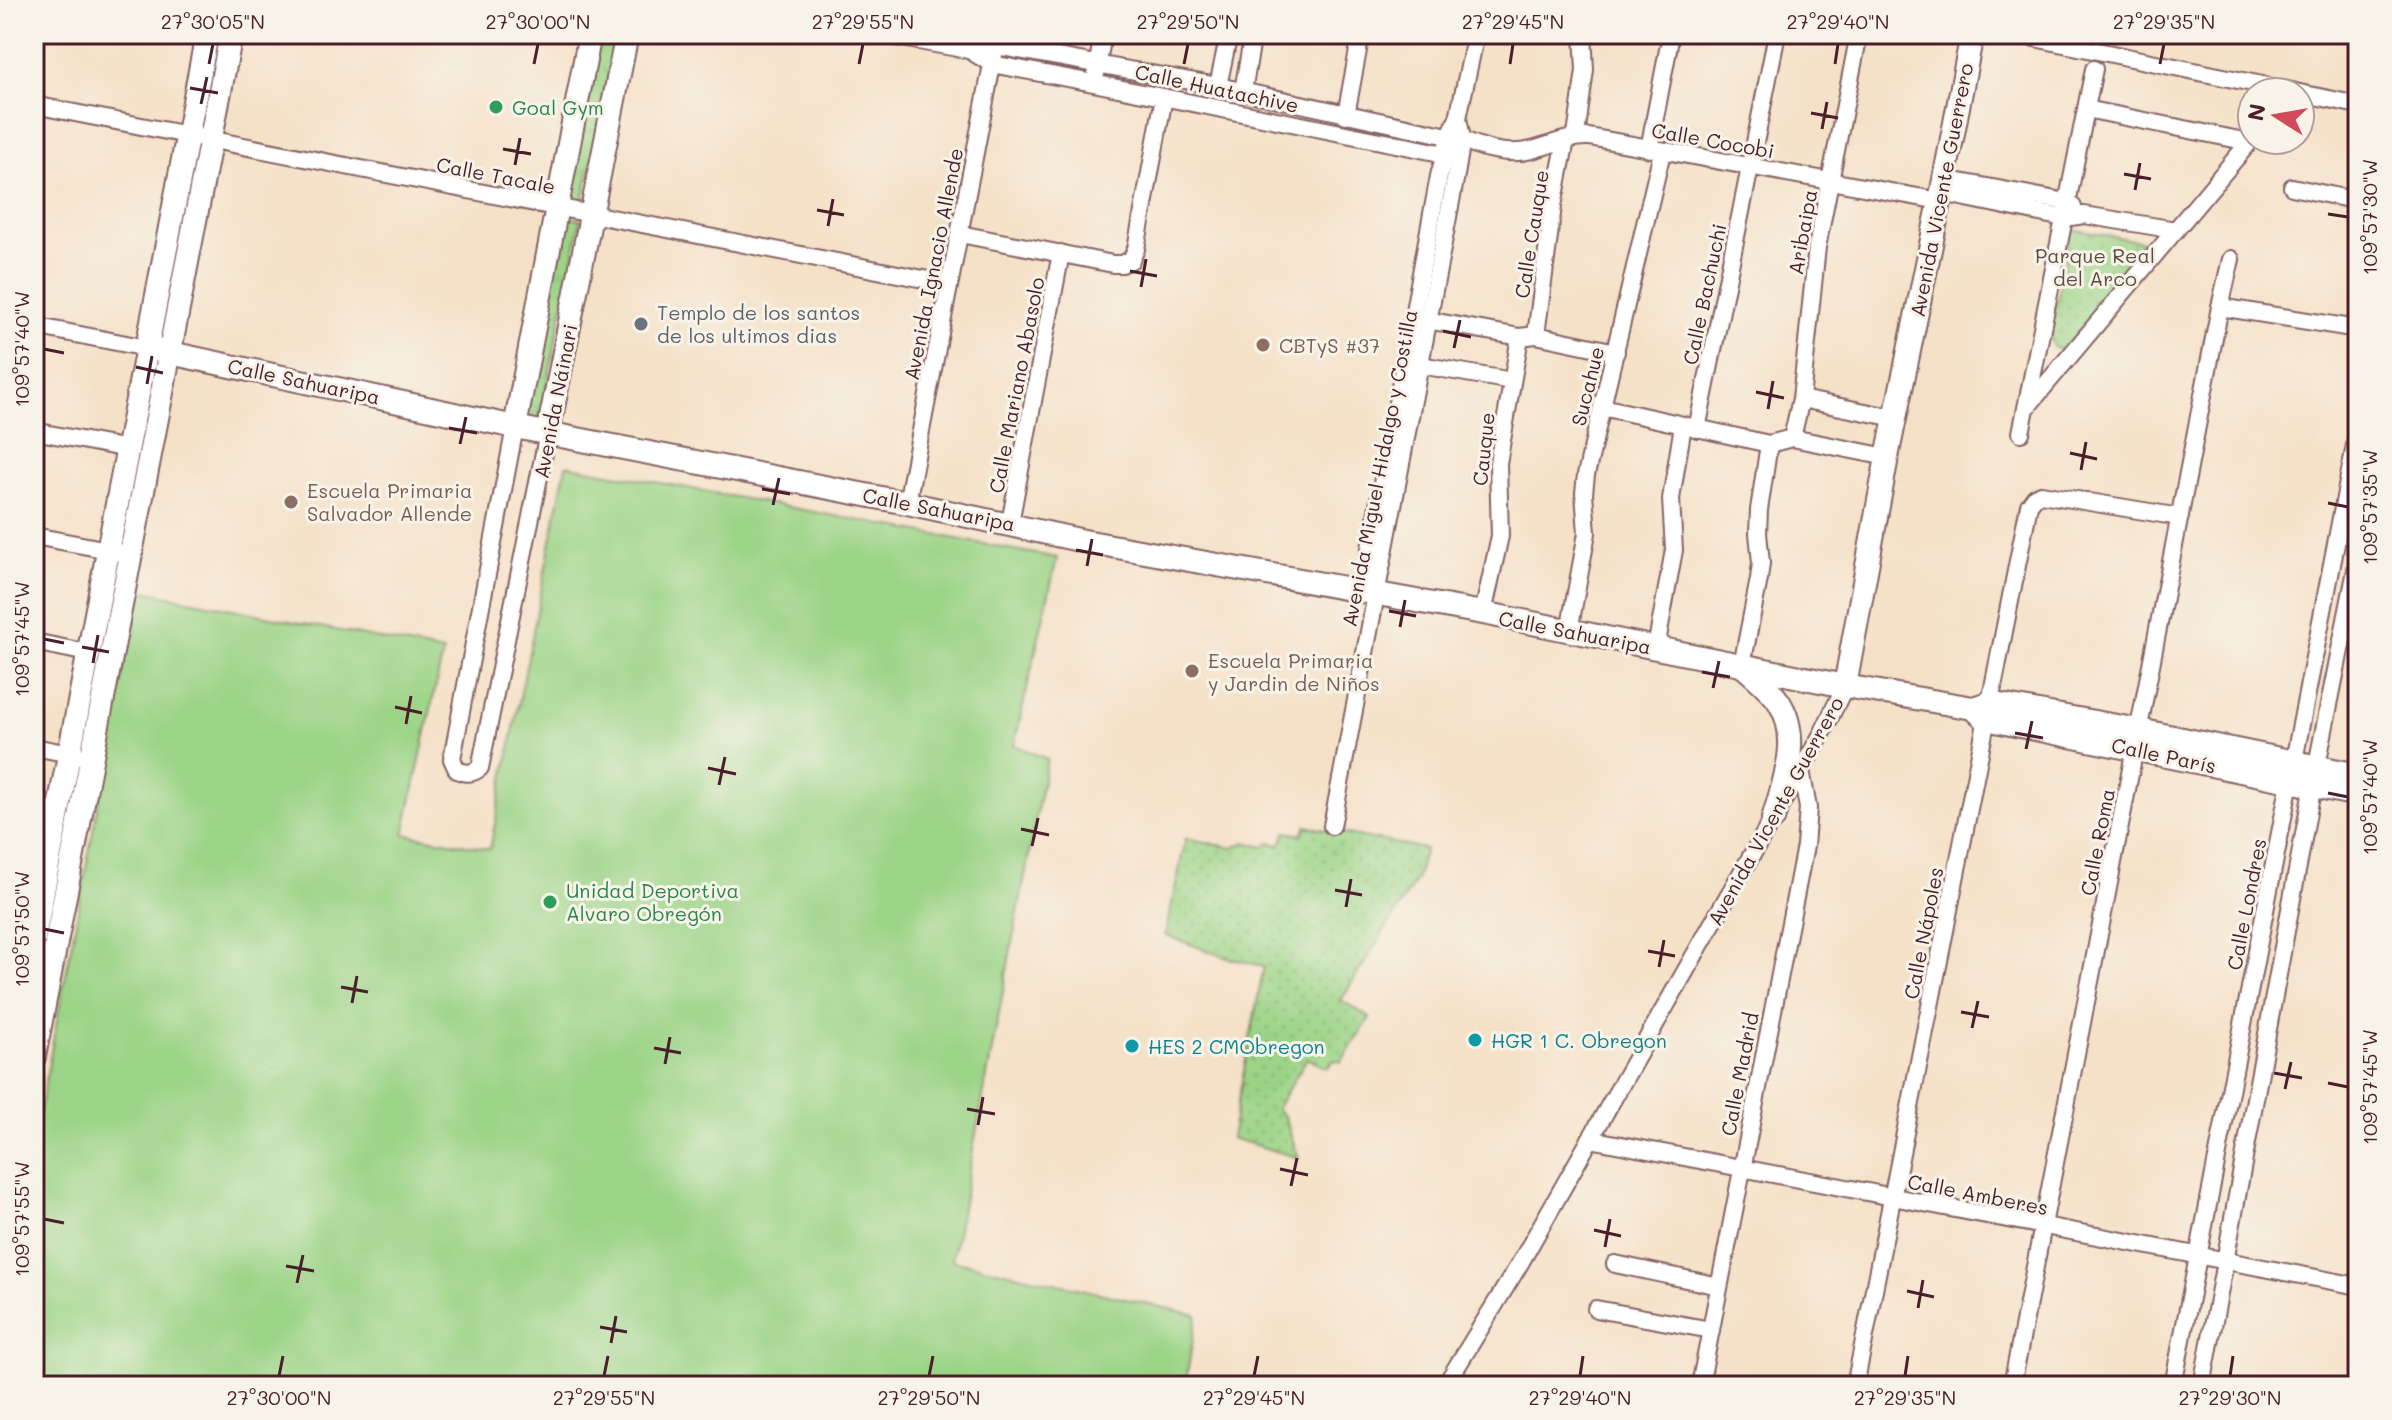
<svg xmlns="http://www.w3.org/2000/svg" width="2392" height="1420" font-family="Mali,sans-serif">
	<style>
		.grass { fill: url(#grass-tufts); stroke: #737a59; stroke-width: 2 }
		.park { fill: url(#park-dots); stroke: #737a59; stroke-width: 2 }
		.pitch { fill: #9cd487; stroke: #737a59; stroke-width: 2 }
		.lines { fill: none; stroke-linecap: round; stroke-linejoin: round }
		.minor-casing { stroke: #866362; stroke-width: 20 }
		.major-casing { stroke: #866362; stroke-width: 26 }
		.minor { stroke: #fff; stroke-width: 16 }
		.major { stroke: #fff; stroke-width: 22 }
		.ticks { fill: none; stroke: #4a1f2b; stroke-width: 3 }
		.leisure-dot { fill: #2e9e5b; stroke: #f7f3e8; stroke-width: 3 }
		.worship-dot { fill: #6b7280; stroke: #f7f3e8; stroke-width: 3 }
		.education-dot { fill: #8d6e63; stroke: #f7f3e8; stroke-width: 3 }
		.culture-dot { fill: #0f9aa8; stroke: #f7f3e8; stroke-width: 3 }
		.labels { text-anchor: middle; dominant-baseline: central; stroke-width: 6; stroke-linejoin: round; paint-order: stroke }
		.street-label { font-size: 20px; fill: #4a1f2b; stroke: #f7f3e8 }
		.leisure-label { font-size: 20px; fill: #27864d; stroke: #f7f3e8; text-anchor: start }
		.park-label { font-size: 20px; fill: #5e4c42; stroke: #f7f3e8 }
		.worship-label { font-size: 20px; fill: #5b616d; stroke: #f7f3e8; text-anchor: start }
		.education-label { font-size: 20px; fill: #785e54; stroke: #f7f3e8; text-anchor: start }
		.culture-label { font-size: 20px; fill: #0d838f; stroke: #f7f3e8; text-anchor: start }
		.neatline { fill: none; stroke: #4a1f2b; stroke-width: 3 }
		.ticks-label { font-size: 20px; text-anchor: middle; fill: #4a1f2b }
	</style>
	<defs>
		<pattern id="grass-tufts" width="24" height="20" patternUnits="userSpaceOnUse" patternTransform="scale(2)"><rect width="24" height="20" fill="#9cd487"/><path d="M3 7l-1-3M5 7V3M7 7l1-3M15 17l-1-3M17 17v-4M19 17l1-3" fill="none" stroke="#88b675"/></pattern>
		<pattern id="park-dots" width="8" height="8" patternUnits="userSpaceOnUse" patternTransform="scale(2)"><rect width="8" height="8" fill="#9cd487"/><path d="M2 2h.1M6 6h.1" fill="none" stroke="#88b675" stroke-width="1.8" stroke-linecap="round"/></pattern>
	</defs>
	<rect width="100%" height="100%" fill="#f7f3e8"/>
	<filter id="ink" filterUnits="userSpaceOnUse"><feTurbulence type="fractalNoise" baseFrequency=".0125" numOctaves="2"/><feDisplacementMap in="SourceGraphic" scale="16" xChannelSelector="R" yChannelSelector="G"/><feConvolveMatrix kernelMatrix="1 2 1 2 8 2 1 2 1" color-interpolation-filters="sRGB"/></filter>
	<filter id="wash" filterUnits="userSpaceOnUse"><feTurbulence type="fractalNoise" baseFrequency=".006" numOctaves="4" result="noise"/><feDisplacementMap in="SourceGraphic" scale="32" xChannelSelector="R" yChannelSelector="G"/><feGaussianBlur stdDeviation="1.8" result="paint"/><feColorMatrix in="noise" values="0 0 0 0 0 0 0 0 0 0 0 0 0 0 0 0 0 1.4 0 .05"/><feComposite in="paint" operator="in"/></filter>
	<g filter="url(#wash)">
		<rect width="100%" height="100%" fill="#f5e1c8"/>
		<g class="grass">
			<path d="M597,34H622L582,205L575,203L569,193Z"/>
			<path d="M570,217L581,220L538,428L525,416L560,226Z"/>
		</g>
		<g class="park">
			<path d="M2071,229L2155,244L2064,348L2057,349L2053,347L2050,337Z"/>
			<path d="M1306,826L1425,849L1416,880L1341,1000L1370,1018L1341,1062L1334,1060L1327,1068L1307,1058L1276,1109L1284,1116L1299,1158L1231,1138L1264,966L1228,958L1165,935L1186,838L1233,848L1245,842L1263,847L1270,842L1280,846L1286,832L1302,835Z"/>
		</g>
		<path class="pitch" d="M566,465L1057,558L1014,745L1047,759L952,1260L1197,1315L1185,1386H34V1141L139,590L443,652L404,834L490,849Z"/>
	</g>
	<g filter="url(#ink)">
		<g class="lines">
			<g class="minor-casing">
				<g id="minor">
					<path d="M879,34L969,50L996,46L1218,86L1462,139C1482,149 1509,156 1532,150C1551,145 1569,136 1589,137L1940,201"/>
					<path d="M2015,34L2296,92"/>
					<path d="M969,50L992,64L1083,81L1455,156"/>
					<path d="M1096,74L1103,34"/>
					<path d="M1218,86L1229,34"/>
					<path d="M1243,91L1253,34"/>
					<path d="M2300,93L2358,105"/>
					<path d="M34,105L949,284"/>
					<path d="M2086,109L2249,142"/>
					<path d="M1346,115L1361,34"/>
					<path d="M1576,136L1585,70L1583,34"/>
					<path d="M1649,149L1671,34"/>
					<path d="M1944,179L2067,202L2073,207"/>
					<path d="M2292,187L2358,201"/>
					<path d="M1942,193L2064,218L2084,215L2176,230"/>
					<path d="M960,234L1113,264H1122L1131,260L1136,249L1164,97"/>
					<path d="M2220,307L2358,329"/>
					<path d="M1421,319L1520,337L1536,335L1616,352"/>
					<path d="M34,326L147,348"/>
					<path d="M1536,335L1553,206L1566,140"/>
					<path d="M1409,363L1512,381"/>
					<path d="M1801,399L1895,418"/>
					<path d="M1602,407L1769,444L1792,438L1887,457"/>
					<path d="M2027,407L2252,139"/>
					<path d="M515,427L452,759L457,770C466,774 472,774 480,768L548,433"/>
					<path d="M1697,429L1777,34"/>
					<path d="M34,431L128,449"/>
					<path d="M2021,433L2094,69"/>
					<path d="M1792,438L1801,399L1817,247L1859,34"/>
					<path d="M907,503L998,34"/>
					<path d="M1010,523L1061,253"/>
					<path d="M34,536L119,552"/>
					<path d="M1362,592L1439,176L1449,137L1458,118L1476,34"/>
					<path d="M1483,613L1500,536L1498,463L1520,337"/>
					<path d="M1569,631L1587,533L1584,493L1586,475L1662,152"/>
					<path d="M34,642L88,653"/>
					<path d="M1656,648L1674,550L1671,499L1683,425"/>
					<path d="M1742,665L1759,579L1761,563L1758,533L1759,510L1769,444"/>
					<path d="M34,747L80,756"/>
					<path d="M1332,826L1456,175L1462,139L1458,118"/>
					<path d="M1590,1139L2358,1286"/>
					<path d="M1615,1264L1719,1286"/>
					<path d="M1596,1309L1711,1330"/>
					<path d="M1445,1386L1519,1265L1724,903L1822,734L1845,686"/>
					<path d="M1700,1386L1805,846L1808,808L1801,770"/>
					<path d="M1855,1386L2029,505L2035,497L2041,494L2180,517"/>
					<path d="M2012,1386L2220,307L2231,259"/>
					<path d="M2173,1386L2358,430"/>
					<path d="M2202,1386L2313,785L2358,560"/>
				</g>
			</g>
			<g class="major-casing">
				<g id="major">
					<path d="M147,348L515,427L907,503L1084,541L1483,613L1845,686L1973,708L1989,703L2139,730L2358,775"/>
					<path d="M515,427L590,34"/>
					<path d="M548,433L627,34"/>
					<path d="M1743,666C1755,677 1770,688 1779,702C1802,738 1784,781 1773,819"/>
					<path d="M1845,686L1887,457L1940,201L1972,34"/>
					<path d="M1973,708L1986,719L2358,795"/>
					<path d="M34,938L207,34"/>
					<path d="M34,1057L231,34"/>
				</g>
			</g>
			<use href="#minor" class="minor"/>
			<use href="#major" class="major"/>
		</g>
	</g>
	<path class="ticks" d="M209,64L213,44M534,64L538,44M859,64L863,44M1184,64L1188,44M1510,64L1513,44M1835,64L1838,44M2160,64L2164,44M190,88L218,93M201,104L207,77M1811,113L1838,118M1822,129L1827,102M503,149L531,154M515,165L520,138M2124,174L2151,179M2135,190L2140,163M817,210L844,215M2328,214L2348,217M828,226L833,199M1130,271L1157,276M1141,287L1146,259M1443,331L1471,337M1454,348L1460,320M44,349L64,353M136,367L163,373M147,384L152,356M1756,392L1784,398M1768,409L1773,381M449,428L477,433M460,444L466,417M2070,453L2097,459M2081,470L2086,442M762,489L790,494M2328,503L2348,507M773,505L779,478M1076,550L1103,555M1087,566L1092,539M1389,611L1416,616M1400,627L1405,600M44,639L64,643M82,647L109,652M93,663L98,635M1702,672L1730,677M1713,688L1719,661M395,707L422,713M406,724L411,696M2015,733L2043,738M2026,749L2032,721M708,768L736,774M719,785L725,757M2328,793L2348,797M1021,829L1049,835M1032,846L1038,818M1335,890L1362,895M1346,907L1351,879M44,929L64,933M1648,951L1675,956M1659,967L1664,940M341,987L368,992M352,1003L357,976M1961,1012L1989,1017M1972,1028L1978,1001M654,1048L681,1053M665,1064L670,1037M2274,1073L2302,1078M2328,1083L2348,1087M2285,1089L2291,1062M967,1109L995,1114M978,1125L983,1097M1280,1169L1308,1175M1291,1186L1297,1158M44,1219L64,1223M1594,1230L1621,1236M1605,1247L1610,1219M286,1266L314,1271M297,1283L303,1255M1907,1291L1934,1297M1918,1308L1923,1280M600,1327L627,1332M611,1343L616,1316M279,1376L283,1356M604,1376L608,1356M929,1376L933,1356M1254,1376L1258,1356M1580,1376L1583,1356M1905,1376L1908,1356M2230,1376L2233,1356"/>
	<g class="leisure-dot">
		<circle cx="496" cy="107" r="8"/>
		<circle cx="550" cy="902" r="8"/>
	</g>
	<circle class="worship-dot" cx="641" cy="324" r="8"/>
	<g class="education-dot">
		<circle cx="1263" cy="345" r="8"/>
		<circle cx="291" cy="502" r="8"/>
		<circle cx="1192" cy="671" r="8"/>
	</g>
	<g class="culture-dot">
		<circle cx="1475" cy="1040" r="8"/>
		<circle cx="1132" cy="1046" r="8"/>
	</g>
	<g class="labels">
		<g class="street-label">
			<text transform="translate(1217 88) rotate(12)">Calle Huatachive</text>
			<text transform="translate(1713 140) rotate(10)">Calle Cocobi</text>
			<text transform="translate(496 175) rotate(11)">Calle Tacale</text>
			<text transform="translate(1941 190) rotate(-79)">Avenida Vicente Guerrero</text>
			<text transform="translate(1802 232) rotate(-80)">Aribaipa</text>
			<text transform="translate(1531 234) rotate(-81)">Calle Cauque</text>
			<text transform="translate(933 264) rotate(-79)">Avenida Ignacio Allende</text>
			<text transform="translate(1704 294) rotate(-78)">Calle Bachuchi</text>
			<text transform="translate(304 381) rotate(12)">Calle Sahuaripa</text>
			<text transform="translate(1016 385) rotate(-79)">Calle Mariano Abasolo</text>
			<text transform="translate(1587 386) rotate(-76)">Sucahue</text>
			<text transform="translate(555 401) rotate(-79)">Avenida Náinari</text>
			<text transform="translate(1483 449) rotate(-84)">Cauque</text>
			<text transform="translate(1379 468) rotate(-79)">Avenida Miguel Hidalgo y Costilla</text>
			<text transform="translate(939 509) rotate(11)">Calle Sahuaripa</text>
			<text transform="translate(1575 632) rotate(11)">Calle Sahuaripa</text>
			<text transform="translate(2164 755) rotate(12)">Calle París</text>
			<text transform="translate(1775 811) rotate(-61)">Avenida Vicente Guerrero</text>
			<text transform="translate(2097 842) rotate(-79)">Calle Roma</text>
			<text transform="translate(2246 904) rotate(-79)">Calle Londres</text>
			<text transform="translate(1923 933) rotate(-79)">Calle Nápoles</text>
			<text transform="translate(1739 1074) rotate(-79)">Calle Madrid</text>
			<text transform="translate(1978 1194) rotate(11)">Calle Amberes</text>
		</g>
		<g class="leisure-label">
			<text x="512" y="107">Goal Gym</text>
			<text x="566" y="890">Unidad Deportiva<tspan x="566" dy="23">Alvaro Obregón</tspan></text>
		</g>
		<g class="park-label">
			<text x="2095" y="255">Parque Real<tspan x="2095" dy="23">del Arco</tspan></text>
		</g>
		<g class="worship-label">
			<text x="657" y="312">Templo de los santos<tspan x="657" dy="23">de los ultimos dias</tspan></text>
		</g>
		<g class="education-label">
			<text x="1279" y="345">CBTyS #37</text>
			<text x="307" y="490">Escuela Primaria<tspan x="307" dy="23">Salvador Allende</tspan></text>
			<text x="1208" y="660">Escuela Primaria<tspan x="1208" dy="23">y Jardin de Niños</tspan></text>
		</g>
		<g class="culture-label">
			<text x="1491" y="1040">HGR 1 C. Obregon</text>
			<text x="1148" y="1046">HES 2 CMObregon</text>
		</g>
	</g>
	<rect width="2392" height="1420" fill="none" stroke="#f7f3e8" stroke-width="88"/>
	<g transform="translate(2276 116) rotate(281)"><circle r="38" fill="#f7f3e8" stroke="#b29e9c" stroke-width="2"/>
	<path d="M0-6L14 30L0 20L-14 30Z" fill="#d1495b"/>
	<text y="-12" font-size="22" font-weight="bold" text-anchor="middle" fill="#4a1f2b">N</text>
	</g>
	<rect x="44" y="44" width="2304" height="1332" class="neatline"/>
	<g class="ticks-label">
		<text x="213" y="29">27°30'05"N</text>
		<text x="538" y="29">27°30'00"N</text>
		<text x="863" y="29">27°29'55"N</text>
		<text x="1188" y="29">27°29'50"N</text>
		<text x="1513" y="29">27°29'45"N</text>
		<text x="1838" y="29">27°29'40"N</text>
		<text x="2164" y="29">27°29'35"N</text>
		<text transform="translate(2370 217) rotate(-90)" y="7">109°57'30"W</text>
		<text transform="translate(22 349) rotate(-90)" y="7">109°57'40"W</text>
		<text transform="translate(2370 507) rotate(-90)" y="7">109°57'35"W</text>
		<text transform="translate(22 639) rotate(-90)" y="7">109°57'45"W</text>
		<text transform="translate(2370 797) rotate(-90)" y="7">109°57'40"W</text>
		<text transform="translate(22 929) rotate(-90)" y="7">109°57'50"W</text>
		<text transform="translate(2370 1087) rotate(-90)" y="7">109°57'45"W</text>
		<text transform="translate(22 1219) rotate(-90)" y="7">109°57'55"W</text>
		<text x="279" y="1405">27°30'00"N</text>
		<text x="604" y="1405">27°29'55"N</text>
		<text x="929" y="1405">27°29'50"N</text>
		<text x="1254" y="1405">27°29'45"N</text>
		<text x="1580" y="1405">27°29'40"N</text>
		<text x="1905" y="1405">27°29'35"N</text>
		<text x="2230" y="1405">27°29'30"N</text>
	</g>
</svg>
